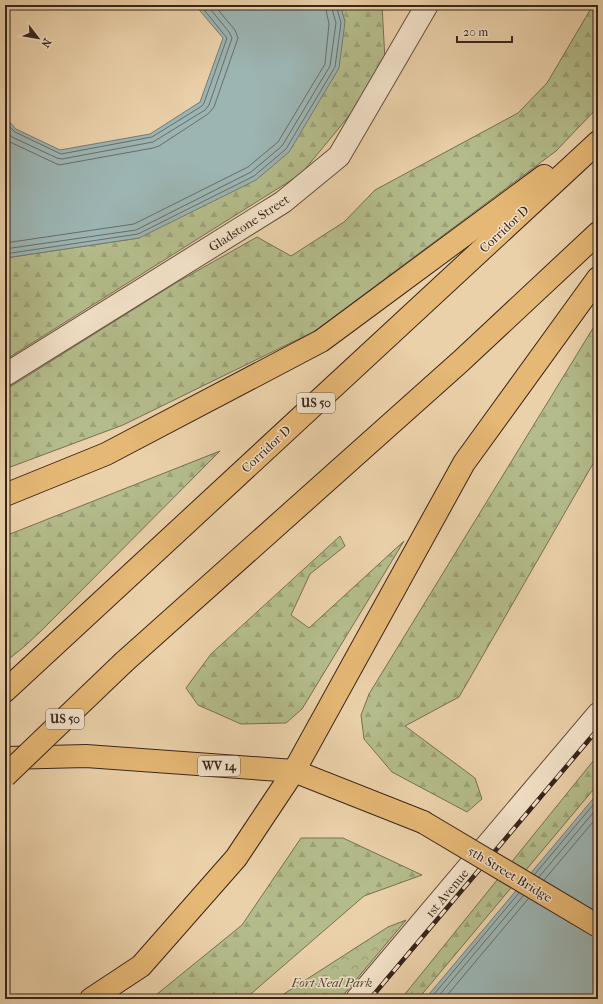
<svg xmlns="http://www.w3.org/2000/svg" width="603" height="1004" font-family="'IM FELL French Canon',serif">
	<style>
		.forest { fill: url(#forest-firs); stroke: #767054 }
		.park { fill: url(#park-crowns); stroke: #767054 }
		.water { fill: #9cb5b3; stroke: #747b77 }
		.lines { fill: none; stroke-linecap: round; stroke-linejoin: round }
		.shore { stroke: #6a6d68; stroke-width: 1 }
		.minor-casing { stroke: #655040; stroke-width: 24 }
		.major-casing { stroke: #38251c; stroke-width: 24 }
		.highway-casing { stroke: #38251c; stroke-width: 24 }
		.minor { stroke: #f2e1c8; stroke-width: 22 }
		.major { stroke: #e6b875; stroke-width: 22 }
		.highway { stroke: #e6b875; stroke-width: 22 }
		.rail-casing { stroke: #38251c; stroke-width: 4.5 }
		.rail { stroke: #f2e1c8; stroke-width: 3; stroke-dasharray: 9; stroke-linecap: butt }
		.major-bridge-casing { stroke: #38251c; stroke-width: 24; stroke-linecap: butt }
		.highway-bridge-casing { stroke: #38251c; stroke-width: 24; stroke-linecap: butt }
		.major-bridge { stroke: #e6b875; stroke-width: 22 }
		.highway-bridge { stroke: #e6b875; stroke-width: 22 }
		.labels { text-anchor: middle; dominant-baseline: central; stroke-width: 3; stroke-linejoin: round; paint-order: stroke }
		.shield { fill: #f2e1c8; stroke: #705d50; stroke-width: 1 }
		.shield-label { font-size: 12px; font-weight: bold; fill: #38251c }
		.street-label { font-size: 13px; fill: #38251c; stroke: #f2e1c8 }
		.park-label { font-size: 13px; font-style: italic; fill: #574b38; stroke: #f2e1c8 }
	</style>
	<defs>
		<pattern id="forest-firs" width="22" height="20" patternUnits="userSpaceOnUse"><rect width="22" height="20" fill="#b4bc8b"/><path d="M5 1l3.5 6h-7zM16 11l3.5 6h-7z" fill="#9ca177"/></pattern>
		<pattern id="park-crowns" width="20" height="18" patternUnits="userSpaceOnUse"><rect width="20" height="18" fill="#b4bc8b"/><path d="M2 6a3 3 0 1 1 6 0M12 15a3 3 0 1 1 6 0" fill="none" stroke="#9ca177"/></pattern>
	</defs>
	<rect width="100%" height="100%" fill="#ebd1aa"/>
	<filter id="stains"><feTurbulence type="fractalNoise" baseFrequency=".005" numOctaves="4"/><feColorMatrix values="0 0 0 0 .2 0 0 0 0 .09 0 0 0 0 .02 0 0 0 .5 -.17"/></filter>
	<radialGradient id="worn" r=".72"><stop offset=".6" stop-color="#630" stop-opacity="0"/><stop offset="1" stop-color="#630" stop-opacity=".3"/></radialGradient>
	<g class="forest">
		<path d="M340,5H382L385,60L377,82L301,174L5,360V324L6,323L5,317V258L139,238L345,22Z"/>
		<path d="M593,5H598V107L556,151L315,331L123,425L5,469V390L174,284L257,237L291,256L344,222L375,190L518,113L547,83Z"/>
		<path d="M598,320V455L459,697L405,726L475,778L482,799L467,812L392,772L364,739L361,715L369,694Z"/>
		<path d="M220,451L43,629L25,646L5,662V536Z"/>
		<path d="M340,536L345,546L310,574L291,615L309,628L404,541L302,709L286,723L241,724L198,705L186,688L211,654Z"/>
		<path d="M598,755V784L418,999H401Z"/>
		<path d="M301,838H343L422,875L364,896L245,999H151L242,925Z"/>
	</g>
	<path class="park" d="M406,920L340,999H276L388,927Z"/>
	<g class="water">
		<path d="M195,5H340L345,22L339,68L289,152L256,180L139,238L5,258V117L16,129L60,150L150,134L200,102L223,38Z"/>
		<path d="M598,793V999H425Z"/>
	</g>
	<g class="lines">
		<g class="shore">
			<path d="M5,122L15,132L61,154L152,137L202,106L204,103L227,38L200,5"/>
			<path d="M5,130L12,137L57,158L62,159L153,142L205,110L209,105L232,38L229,32L207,5"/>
			<path d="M5,138L10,142L59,165L153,148L159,146L208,114L214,107L238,38L235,30L214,5"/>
			<path d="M5,243L134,224L248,167L278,142L325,64L329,24L325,5"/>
			<path d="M5,249L136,230L251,172L282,146L330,66L336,23L331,5"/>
			<path d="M5,254L138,234L254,176L286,149L335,67L341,23L336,5"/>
			<path d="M535,874L598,799"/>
			<path d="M539,877L598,807"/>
			<path d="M544,880L598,816"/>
			<path d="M430,999L519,893"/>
			<path d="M436,999L523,896"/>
			<path d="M444,999L528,899"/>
		</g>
		<g class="minor-casing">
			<g id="minor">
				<path d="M5,375L283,202L339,156L427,5"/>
				<path d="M357,999L598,714"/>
			</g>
		</g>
		<g class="major-casing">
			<path id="major" d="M5,758L86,756L294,771L423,822"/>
		</g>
		<g class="highway-casing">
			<g id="highway">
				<path d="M5,495L106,454L321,341L544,176"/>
				<path d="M124,662L461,361L598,233"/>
				<path d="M5,691L598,142"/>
				<path d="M91,999L141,966L236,858L294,771L464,463L598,278"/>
			</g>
		</g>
		<use href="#minor" class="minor"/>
		<use href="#major" class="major"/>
		<use href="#highway" class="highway"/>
		<g class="rail-casing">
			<path id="rail" d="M370,999L598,729"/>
		</g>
		<use href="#rail" class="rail"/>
		<g class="major-bridge-casing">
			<path id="major-bridge" d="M423,822L598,926"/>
		</g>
		<g class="highway-bridge-casing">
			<path id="highway-bridge" d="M5,776L124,662"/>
		</g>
		<use href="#major-bridge" class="major-bridge"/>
		<use href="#highway-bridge" class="highway-bridge"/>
	</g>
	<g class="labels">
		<g class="shield">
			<rect x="297" y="393" width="38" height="20" rx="3"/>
			<rect x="46" y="709" width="38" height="20" rx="3"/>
			<rect x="198" y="756" width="42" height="20" rx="3"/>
		</g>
		<g class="shield-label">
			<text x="316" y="403">US 50</text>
			<text x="65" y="719">US 50</text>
			<text x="219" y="766">WV 14</text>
		</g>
		<g class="street-label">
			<text transform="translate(249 223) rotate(-33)">Gladstone Street</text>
			<text transform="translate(504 229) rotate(-43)">Corridor D</text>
			<text transform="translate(266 449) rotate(-43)">Corridor D</text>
			<text transform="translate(510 874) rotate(31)">5th Street Bridge</text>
			<text transform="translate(447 893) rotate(-50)">1st Avenue</text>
		</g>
		<g class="park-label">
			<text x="332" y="982">Fort Neal Park</text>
		</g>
	</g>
	<rect width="603" height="1004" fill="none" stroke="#ebd1aa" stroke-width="20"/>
	<rect x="6" y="6" width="591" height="992" fill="none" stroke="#38251c" stroke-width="2"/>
	<rect x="10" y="10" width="583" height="984" fill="none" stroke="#38251c"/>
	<g transform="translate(38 38) rotate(121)" stroke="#f2e1c8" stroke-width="3" paint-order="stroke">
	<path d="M0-3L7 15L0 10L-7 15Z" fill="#38251c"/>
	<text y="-6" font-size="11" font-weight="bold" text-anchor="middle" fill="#38251c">N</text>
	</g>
	<path d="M457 36v6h55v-6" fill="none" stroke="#38251c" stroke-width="2"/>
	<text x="463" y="36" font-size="12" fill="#38251c" stroke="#f2e1c8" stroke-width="3" paint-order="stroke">20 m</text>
	<rect width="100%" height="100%" filter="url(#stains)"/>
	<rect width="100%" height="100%" fill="url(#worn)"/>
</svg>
